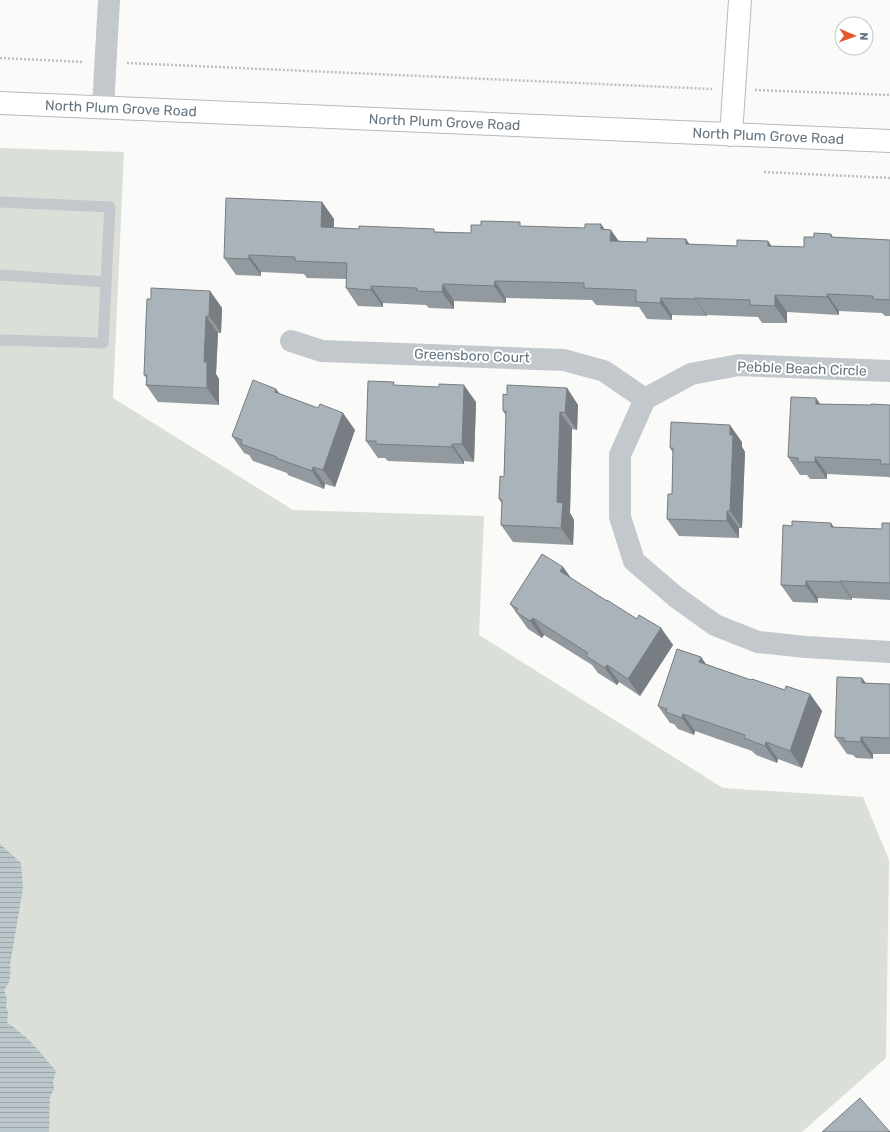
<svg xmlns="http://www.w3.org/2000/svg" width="890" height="1132" font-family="Rubik,sans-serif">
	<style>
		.green { fill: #dadfd7 }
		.water { fill: url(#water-rules) }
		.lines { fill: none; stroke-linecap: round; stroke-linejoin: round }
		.secondary-casing { stroke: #b3babf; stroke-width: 24 }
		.path { stroke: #bbbfc2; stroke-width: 2.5; stroke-dasharray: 2 2; stroke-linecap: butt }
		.lane { stroke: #c3c8cc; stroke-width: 11 }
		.street { stroke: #c3c8cc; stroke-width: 22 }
		.secondary { stroke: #fff; stroke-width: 22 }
		.wall { fill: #929a9f }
		.shaded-wall { fill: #777d82 }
		.building { fill: #aab3b9; stroke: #777d82 }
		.labels { text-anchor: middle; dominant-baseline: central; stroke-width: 4; stroke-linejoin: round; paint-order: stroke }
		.street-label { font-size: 14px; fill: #657683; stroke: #fff }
	</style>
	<defs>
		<pattern id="water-rules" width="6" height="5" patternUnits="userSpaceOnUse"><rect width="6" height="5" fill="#bbc7cb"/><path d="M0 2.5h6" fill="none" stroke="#9ca6aa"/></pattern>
	</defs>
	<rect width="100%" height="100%" fill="#fafaf8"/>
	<path class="green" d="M0,148L124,152L113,398L293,510L484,516L479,635L723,788L863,797L889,860L886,1058L802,1132H0Z"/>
	<path class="water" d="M0,844L21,863L23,888L10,965C11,976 11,982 4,990L7,999L6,1007L8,1012L7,1022L28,1039L39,1051L56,1071L53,1082L54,1089L50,1097L49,1132H0Z"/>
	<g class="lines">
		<g class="secondary-casing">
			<g id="secondary">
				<path id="s1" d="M0,103L890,141"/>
				<path d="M731,135L740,0"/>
			</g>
		</g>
		<g class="path">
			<path d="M0,58L84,62"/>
			<path d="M127,63L712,89"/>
			<path d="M755,90L890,95"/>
			<path d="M764,172L890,178"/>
		</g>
		<g class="lane">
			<path d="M0,202L110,207L106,282"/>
			<path d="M0,275L106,282L103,343L0,340"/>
		</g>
		<g class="street">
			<path d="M103,107L109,0"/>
			<path d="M291,341L322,351L564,360L604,371L645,399"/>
			<path d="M890,371L739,365L691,374L645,399L620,455V517L634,561L676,597L715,625L758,642L806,647L890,652"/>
		</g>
		<use href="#secondary" class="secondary"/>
	</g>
	<g class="wall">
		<path d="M322,202L334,219V228L359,229L471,233L523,226L605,229L619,241L647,242L686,239L689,244L737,246H772L804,247L814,237L831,234L833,237L890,240V316H885L882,313L839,311V315L787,312V323H762L758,317L707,315V316L672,315V320L647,319L639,307L596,305L592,300L506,298V303L454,301V309L429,308L426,305L383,303V307L358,306L346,288V279L307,278L304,274L261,272V276L236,275L224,258Z"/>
		<path d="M210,291L222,308L221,333H218L216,374L219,379V405L158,402L146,385L147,379L144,375L151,299Z"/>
		<path d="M396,385L476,402L474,462L464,461V464L388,461L385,458H378L366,441Z"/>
		<path d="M567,388L578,405L577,430L572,429L570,513L574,520L573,545L513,542L501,525L502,504L499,499L504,477L506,416L503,411L507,395Z"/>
		<path d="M276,389L280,394L355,430L335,487L325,484L324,489L288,475L287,473L253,461L249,455L244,453L232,436Z"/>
		<path d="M816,398L820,404L871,405H890V478L889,477L827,474V479H810L807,475H800L788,457Z"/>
		<path d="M742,442V447L745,452L742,528H739V538L679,536L667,519L672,494L673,453L670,448Z"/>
		<path d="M890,523V600L852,598V600L818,598V603L793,602L781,585L834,527L882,529Z"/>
		<path d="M563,567L571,578L607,601L637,619L661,628L673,645L640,696L619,682L617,685L598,673L592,665L544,635L542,638L528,629L510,604Z"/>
		<path d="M701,657L706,664L751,680L785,690L810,694L822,711L802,768L778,759L777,763L756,755L752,751L695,731L694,735L678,729L674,724L670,723L658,706Z"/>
		<path d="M862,678L866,683L890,684V754H873V759L856,758L853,755L847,754L835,737Z"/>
	</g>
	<g class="shaded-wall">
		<path d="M322,202L334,219L333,244L321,227Z"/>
		<path d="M601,224L610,237L611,230L623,247L622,258L601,229Z"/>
		<path d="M686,239L698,257L686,244Z"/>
		<path d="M768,241L780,258L768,246Z"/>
		<path d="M249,255L261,272V276L249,259Z"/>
		<path d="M495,281L506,298V303L494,286Z"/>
		<path d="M443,284L454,301V309L442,292Z"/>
		<path d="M371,286L383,303V307L371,290Z"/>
		<path d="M210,291L222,308L221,333L209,316Z"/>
		<path d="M827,294L839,311V315L827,297Z"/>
		<path d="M775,295L787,312V323L775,306Z"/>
		<path d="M661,298L672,315V320L660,303Z"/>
		<path d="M695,298L707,315V316L695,299Z"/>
		<path d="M206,316L218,333L216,374L219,379V405L207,388L204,362Z"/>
		<path d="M464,385L476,402L474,462L462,444Z"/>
		<path d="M567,388L578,405L577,430L565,413Z"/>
		<path d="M276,389L288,406L275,392Z"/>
		<path d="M816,398L828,415L816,404Z"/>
		<path d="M560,412L572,429L570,513L574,520L573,545L561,528L557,502Z"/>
		<path d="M343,413L355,430L335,487L323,470Z"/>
		<path d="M730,425L742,442V447L745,452L742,528L730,511Z"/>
		<path d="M452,444L464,461V464L452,447Z"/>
		<path d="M815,457L827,474V479L815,462Z"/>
		<path d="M313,467L325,484L324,489L312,471Z"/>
		<path d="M727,511L739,528V538L727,521Z"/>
		<path d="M831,523L843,540L831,527Z"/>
		<path d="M563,567L575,584L560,571Z"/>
		<path d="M806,581L818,598V603L806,586Z"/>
		<path d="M840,581L852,598V600L840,582Z"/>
		<path d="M533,618L544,635L542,638L530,621Z"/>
		<path d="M661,628L673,645L640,696L628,679Z"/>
		<path d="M701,657L713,675L699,662Z"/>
		<path d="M607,665L619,682L617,685L605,668Z"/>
		<path d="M862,678L874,695L862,683Z"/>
		<path d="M810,694L822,711L802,768L790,751Z"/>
		<path d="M683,714L695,731L694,735L682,718Z"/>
		<path d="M861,737L873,754V759L861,742Z"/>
		<path d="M766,742L778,759L777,763L765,746Z"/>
	</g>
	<g class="building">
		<path d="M226,198L322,202L321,227L359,229V226L434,229V232L471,233V225H481V221L520,222V226L585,228V224H601V229L611,230L610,241L647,242V238L686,239V244L737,246V240L768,241V246L804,247V237H814V233L831,234V237L890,240V300L873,299V296L827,294V297L775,295V306L750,305V300L695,298V299L661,298L660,303L636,302V290L584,288V283L495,281L494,286L443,284L442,292L417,291V288L371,286V290L346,288L347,263L295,261V257L249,255V259L224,258Z"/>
		<path d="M151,288L210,291L209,316H206L204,362H207V388L146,385L147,375H144L146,321L147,299H151Z"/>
		<path d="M253,380L276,389L275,392L318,408L320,404L343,413L323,470L313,467L312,471L276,458L277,457L241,444L242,440L232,436Z"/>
		<path d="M368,381L394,382L393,385L439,387V384L464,385L462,444H452V447L376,444V441H366Z"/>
		<path d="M507,385L567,388L565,413L560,412L557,502L563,503L561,528L501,525L502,500L499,499L500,476L504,477L506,411H503V394L507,395Z"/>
		<path d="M791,397L816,398V404L871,405V404L890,405V464H880L881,460L815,457V462H798V458L788,457Z"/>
		<path d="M671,422L730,425V435H733L730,511H727V521L667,519L668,494H672L673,448H670Z"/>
		<path d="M792,521L831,523V527L882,529V523H890V583L840,581V582L806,581V586L781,585L783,525L792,526Z"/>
		<path d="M542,554L563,567L560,571L607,601V600L637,619L639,615L661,628L628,679L607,665L605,668L586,656L588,653L533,618L530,621L516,612L518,609L510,604Z"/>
		<path d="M677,649L701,657L699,662L751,680L752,679L785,690L786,686L810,694L790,751L766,742L765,746L744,738L745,735L683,714L682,718L666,712L667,709L658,706Z"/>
		<path d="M837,677L862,678V683L890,684V738L861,737V742L844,741V738L835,737Z"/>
		<path d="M860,1098L890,1132H822Z"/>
	</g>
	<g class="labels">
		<g class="street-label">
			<text stroke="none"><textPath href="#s1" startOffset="121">North Plum Grove Road</textPath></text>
			<text stroke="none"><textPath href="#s1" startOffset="445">North Plum Grove Road</textPath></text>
			<text stroke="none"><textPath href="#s1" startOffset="769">North Plum Grove Road</textPath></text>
			<text transform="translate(472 356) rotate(2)">Greensboro Court</text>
			<text transform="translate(802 369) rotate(2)">Pebble Beach Circle</text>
		</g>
	</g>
	<g transform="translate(854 36) rotate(92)"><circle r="19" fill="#ffffff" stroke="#c1c8cd"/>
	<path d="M0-3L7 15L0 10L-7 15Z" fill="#e4572e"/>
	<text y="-6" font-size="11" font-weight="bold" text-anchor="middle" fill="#657683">N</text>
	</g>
</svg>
